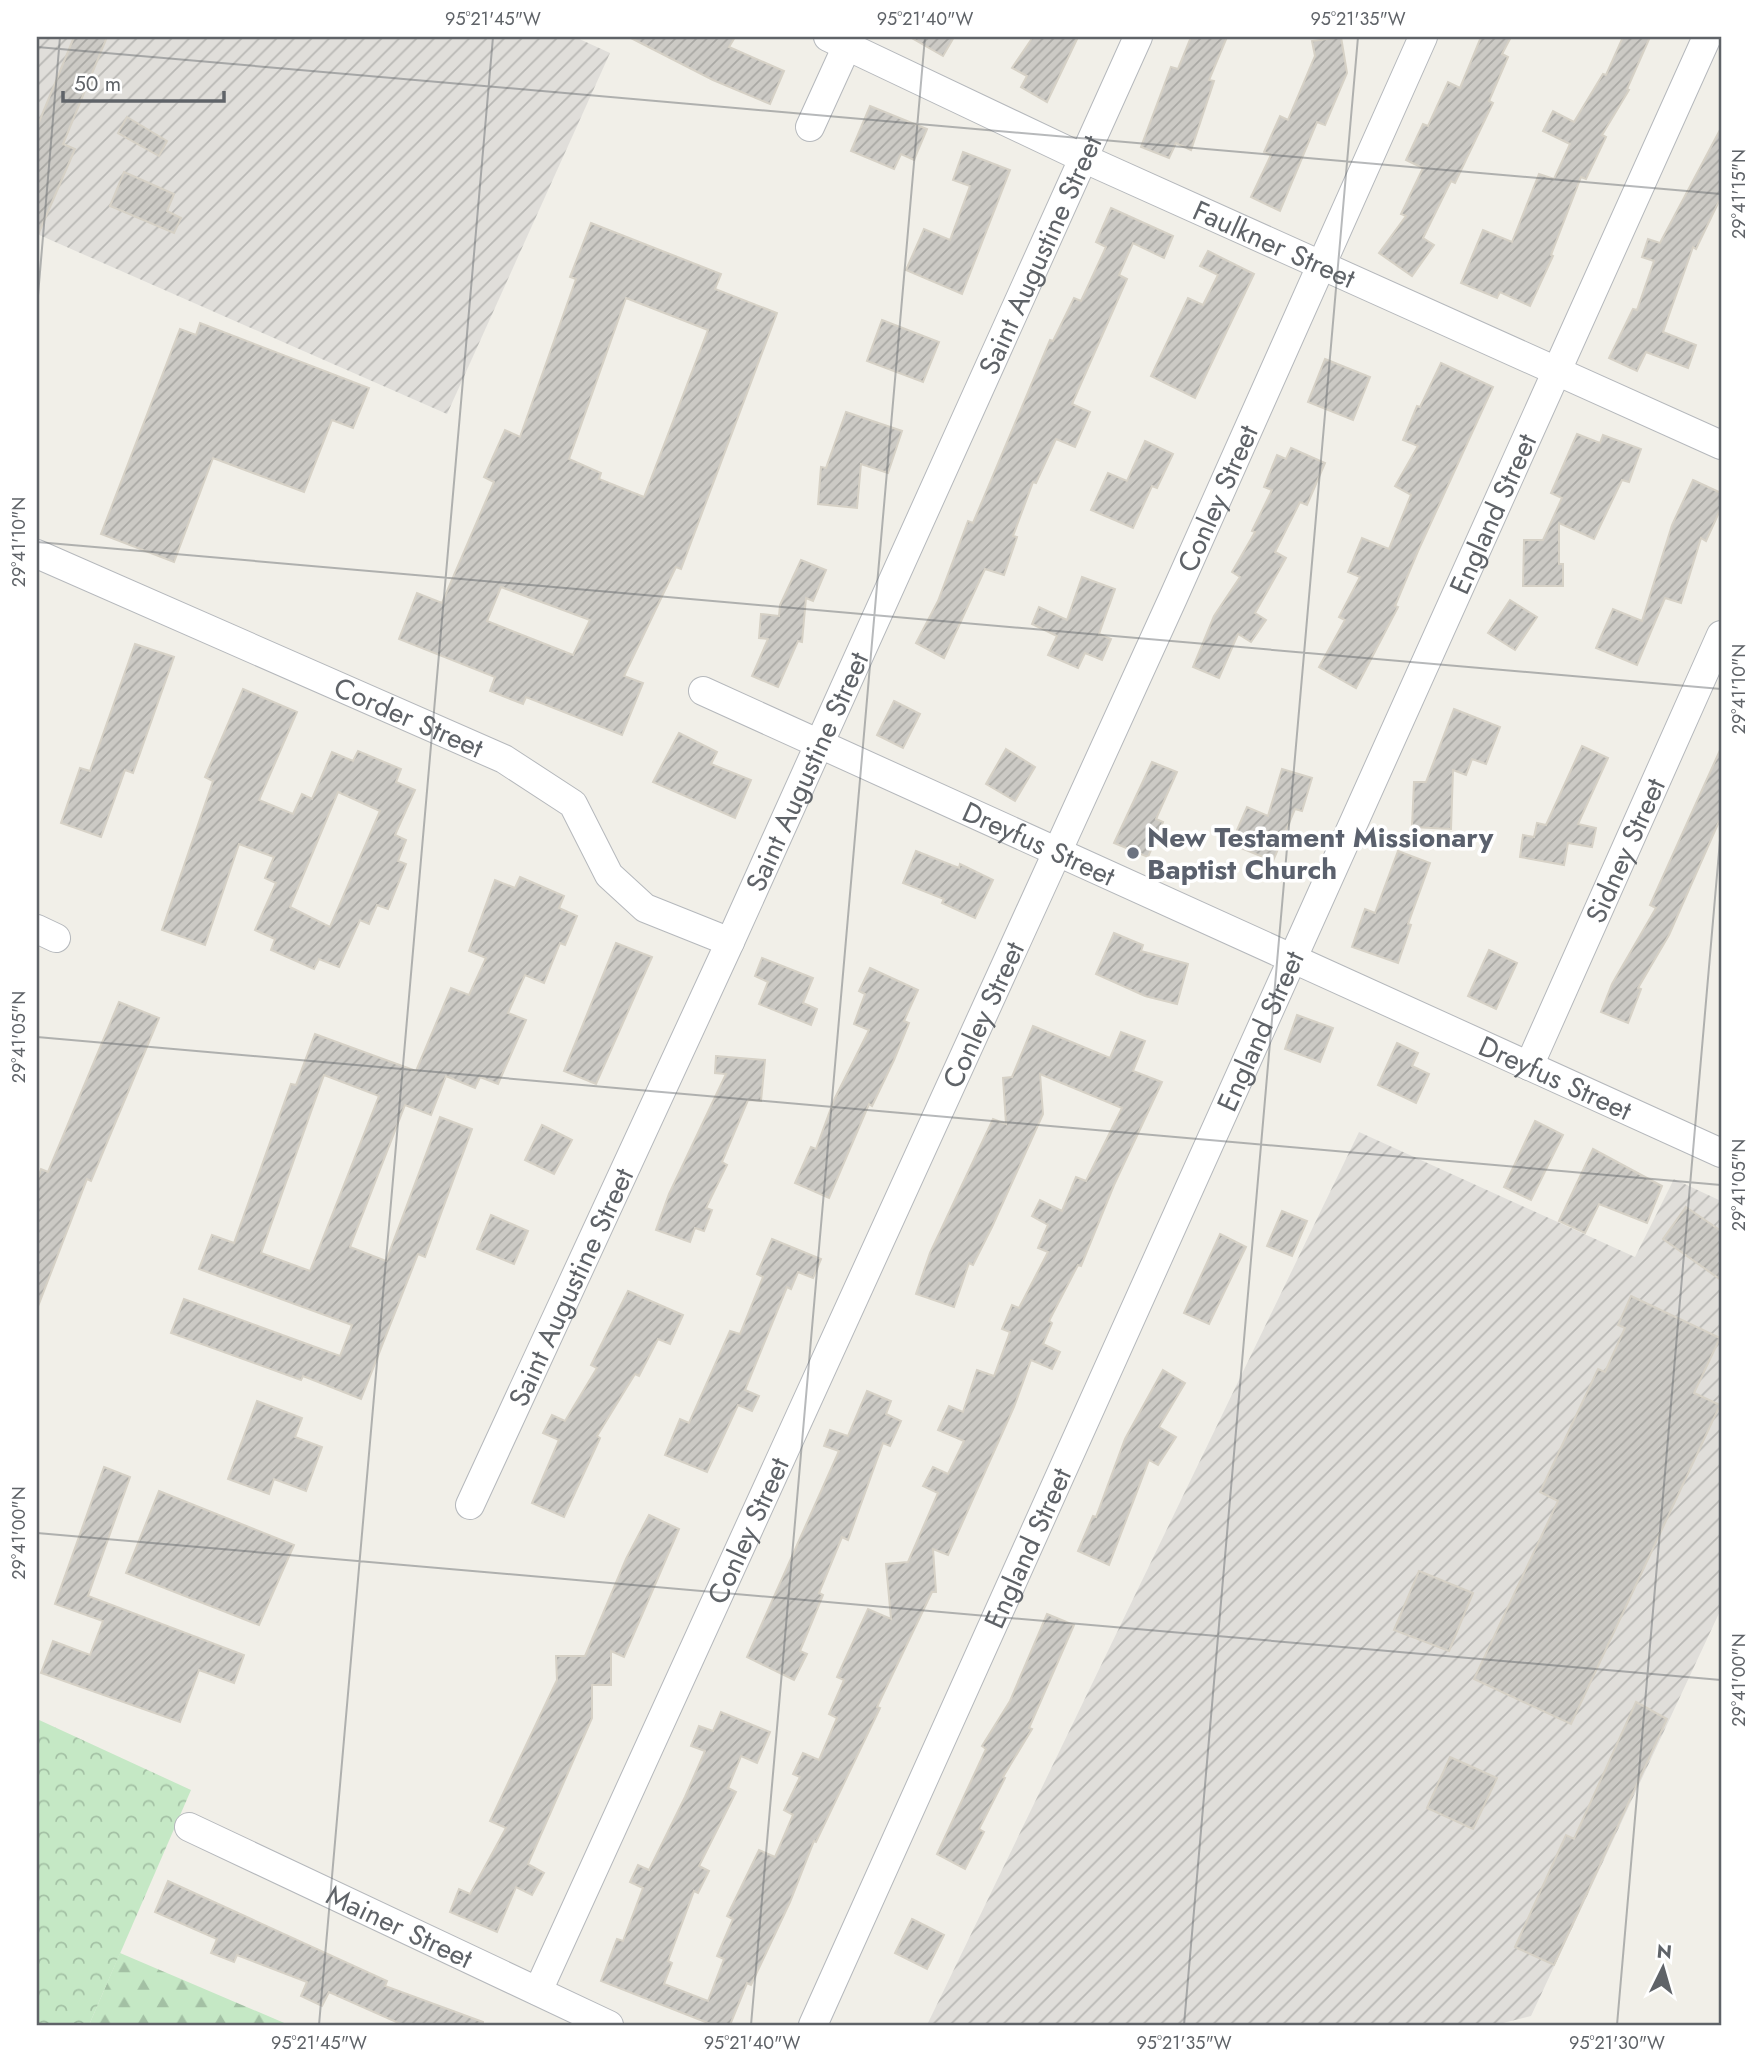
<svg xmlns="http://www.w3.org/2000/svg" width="1758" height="2062" font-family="Jost,sans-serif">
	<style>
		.industrial { fill: url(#industrial-furrows) }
		.forest { fill: url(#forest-firs) }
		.park { fill: url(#park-crowns) }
		.building { fill: url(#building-hatch); stroke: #d6d1c6; stroke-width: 2; fill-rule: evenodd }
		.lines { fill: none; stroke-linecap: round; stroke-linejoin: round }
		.minor-casing { stroke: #b5b8bc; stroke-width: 30 }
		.minor { stroke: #fff; stroke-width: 28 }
		.ticks { fill: none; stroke: #5f6368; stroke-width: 2; stroke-opacity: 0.45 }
		.worship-dot { fill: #6b7280; stroke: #fff; stroke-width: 2.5 }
		.labels { text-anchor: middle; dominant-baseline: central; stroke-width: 7; stroke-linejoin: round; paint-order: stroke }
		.street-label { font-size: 28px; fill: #5f6368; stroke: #fff }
		.worship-label { font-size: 28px; font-weight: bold; fill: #5b616d; stroke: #fff; text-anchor: start }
		.neatline { fill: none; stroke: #5f6368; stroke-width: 2.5 }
		.ticks-label { font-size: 18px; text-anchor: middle; fill: #5f6368 }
	</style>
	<defs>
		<pattern id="industrial-furrows" width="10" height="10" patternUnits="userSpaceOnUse" patternTransform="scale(1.75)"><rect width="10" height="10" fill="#e0deda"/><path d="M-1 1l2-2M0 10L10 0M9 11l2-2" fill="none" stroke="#b9b8b5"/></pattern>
		<pattern id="forest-firs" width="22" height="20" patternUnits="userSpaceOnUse" patternTransform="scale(1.75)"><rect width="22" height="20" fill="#c5e8c5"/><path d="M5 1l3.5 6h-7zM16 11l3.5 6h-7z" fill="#a3c0a4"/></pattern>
		<pattern id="park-crowns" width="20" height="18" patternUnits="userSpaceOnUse" patternTransform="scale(1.75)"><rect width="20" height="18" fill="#c5e8c5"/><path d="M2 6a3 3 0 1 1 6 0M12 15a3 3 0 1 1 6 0" fill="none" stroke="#a3c0a4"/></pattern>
		<pattern id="building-hatch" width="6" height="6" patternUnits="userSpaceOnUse" patternTransform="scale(1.75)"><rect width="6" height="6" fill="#cccac5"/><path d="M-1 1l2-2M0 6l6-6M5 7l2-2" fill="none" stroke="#a9a8a4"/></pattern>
	</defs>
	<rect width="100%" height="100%" fill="#f1efe8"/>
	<g class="industrial">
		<path d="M37,37H575L610,53L447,414L37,234Z"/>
		<path d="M1359,1132L1635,1257L1674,1179L1721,1201V1609L1531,2016L1495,2025H927Z"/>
	</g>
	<path class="forest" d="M120,1953L289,2025H89Z"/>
	<path class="park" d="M37,1719L191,1790L89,2025H37Z"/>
	<g class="building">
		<path d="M74,37H107L63,144L75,149L37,237V127Z"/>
		<path d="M629,37H735L729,47L784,71L770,104L713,80Z"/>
		<path d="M910,37H954L943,56Z"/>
		<path d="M1033,37H1078L1047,102L1021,87L1027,76L1012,68Z"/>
		<path d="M1191,37H1227L1209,80L1214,81L1191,150L1176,143L1169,158L1141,147L1171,67L1178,69Z"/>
		<path d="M1341,37L1347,73L1325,125L1317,122L1280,211L1251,197L1271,155L1264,152L1280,116L1288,120L1315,56L1312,41Z"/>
		<path d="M1481,37H1511L1502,54L1508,57L1489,101L1493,103L1455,183L1451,181L1423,238L1434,245L1412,276L1379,253L1406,216L1401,214L1423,168L1406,160L1423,124L1428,126L1448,82L1460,88Z"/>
		<path d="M1623,37H1650L1627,89L1629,90L1602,135L1606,137L1586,179L1581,177L1551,255L1553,256L1530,306L1500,292L1497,298L1461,283L1483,230L1512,242L1539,174L1554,179L1570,144L1543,131L1553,111L1574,122L1603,74L1606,75Z"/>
		<path d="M870,106L927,129L914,160L901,154L894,169L851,151Z"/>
		<path d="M127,117L167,141L159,156L118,133Z"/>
		<path d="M1721,128V197L1696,249L1693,247L1663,332L1696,345L1688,368L1646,352L1637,371L1609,358L1633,309L1637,310L1654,261L1642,257L1648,239L1660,243Z"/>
		<path d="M963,152L1010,170L962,294L906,270L924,229L950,240L970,186L953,180Z"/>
		<path d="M124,172L174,194L167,211L181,218L174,233L110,206Z"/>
		<path d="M1111,208L1173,236L1164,258L1133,243L1119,275L1127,279L1072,404L1090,412L1075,447L1056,439L1036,483L1033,482L1013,536L1017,537L1004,575L985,569L944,658L916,643L938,601L968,521L973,523L1050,340L1053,341L1074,298L1081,301L1106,247L1096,242Z"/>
		<path d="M591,223L721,274L715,289L777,313L681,569L676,567L624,676L643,683L622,735L526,697L523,704L490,691L495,677L399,639L417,593L442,603L494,482L484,477L505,430L520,437L576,279L570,277ZM626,298L708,330L644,497L599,479L601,473L569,459ZM501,587L590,620L573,655L487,621Z"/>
		<path d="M1208,251L1254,274L1195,398L1151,376L1188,298L1203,305L1218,275L1200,266Z"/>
		<path d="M882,320L939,342L923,382L867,361Z"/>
		<path d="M200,323L369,388L353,428L332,420L304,492L213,458L174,562L101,534L180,329L196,335Z"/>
		<path d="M1325,359L1370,377L1353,420L1308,402Z"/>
		<path d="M1441,363L1493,387L1418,551L1395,606L1398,607L1356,688L1319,667L1345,620L1339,617L1360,577L1348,572L1362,538L1389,549L1411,495L1395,486L1418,446L1403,440L1417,406L1420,407Z"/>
		<path d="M846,412L902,431L888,473L861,464L857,508L818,504L821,467L826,468Z"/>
		<path d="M1577,434L1600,443L1603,435L1641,449L1629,482L1622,480L1594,539L1559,523V564H1563V586H1523L1524,540H1543L1562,498L1551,493Z"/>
		<path d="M1145,441L1173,454L1157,488L1152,486L1133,528L1091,510L1108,473L1127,481Z"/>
		<path d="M1291,448L1325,463L1307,505L1300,502L1275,552L1286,558L1255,613L1266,620L1251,642L1238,634L1219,678L1193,667L1214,616L1240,577L1232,572L1255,532L1252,531L1272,490L1264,487L1277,455L1286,459Z"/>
		<path d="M1693,480L1721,493V508L1706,541L1701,538L1681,603L1665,598L1637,665L1596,648L1613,609L1642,621L1672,525Z"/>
		<path d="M801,560L826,570L813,601L806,598L802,642L798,641L778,687L752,676L768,639L759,638L761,614L779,616L780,605Z"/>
		<path d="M1082,577L1115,589L1099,634L1111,639L1102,660L1085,653L1078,668L1048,655L1057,636L1032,624L1039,607L1067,620Z"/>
		<path d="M1510,600L1537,617L1515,650L1488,633Z"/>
		<path d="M135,644L174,657L133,773L125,770L101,837L61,823L80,768L90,771Z"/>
		<path d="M243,689L297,712L259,800L293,814L302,794L312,799L332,752L353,761L358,751L401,769L396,782L415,790L395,835L406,840L398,861L406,864L388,909L377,905L369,924L360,920L339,967L319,959L314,969L271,950L275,939L255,930L276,883L265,878L274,857L239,844L205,945L162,930L213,781L205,777ZM338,792L380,811L330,927L290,907Z"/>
		<path d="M894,701L920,714L903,748L877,735Z"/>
		<path d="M1454,709L1500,727L1486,764L1472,759L1466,775L1453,770L1451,829L1412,827L1414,782H1426Z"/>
		<path d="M679,733L717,752L711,764L751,780L735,818L653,782Z"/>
		<path d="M1582,746L1608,758L1578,824L1596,828L1592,847L1568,843L1564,865L1520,857L1523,835L1534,837L1537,823L1546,825Z"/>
		<path d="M1721,748V817L1669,935L1638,988L1641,989L1628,1023L1601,1012L1612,984L1656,908L1650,905Z"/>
		<path d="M1006,749L1035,767L1015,801L986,784Z"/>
		<path d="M1152,762L1177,772L1156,819L1163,822L1148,857L1114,843Z"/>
		<path d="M1282,769L1312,778L1302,811L1295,809L1273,861L1231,844L1247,807L1268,816Z"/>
		<path d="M916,851L959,868L960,864L993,880L975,918L942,903L944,899L903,883Z"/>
		<path d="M1398,851L1430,863L1408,924L1411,925L1398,963L1352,947L1365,909L1375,913Z"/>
		<path d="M520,877L564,896L559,908L577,916L565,945L560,943L544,983L525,975L508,1013L526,1020L498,1084L480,1077L475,1088L446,1076L431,1115L405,1105L350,1247L386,1261L440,1117L472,1129L425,1257L418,1254L361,1399L303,1376L301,1380L171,1333L184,1299L340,1356L352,1325L199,1269L212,1235L234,1243L291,1084L296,1085L315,1034L416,1071L451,988L469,995L486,958L469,951L495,880L515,888ZM324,1075L379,1096L310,1271L261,1253Z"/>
		<path d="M1114,933L1143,945L1141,951L1188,964L1177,1004L1145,996L1096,974Z"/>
		<path d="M616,943L652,957L596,1084L564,1071Z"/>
		<path d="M1489,950L1517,963L1496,1009L1468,996Z"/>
		<path d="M762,958L813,978L803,1003L817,1009L811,1025L759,1004L768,982L755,976Z"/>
		<path d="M870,968L918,990L904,1021L909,1023L894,1060L872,1106L869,1104L829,1198L795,1183L811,1147L816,1149L834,1100L869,1030L854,1024L865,994L859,991Z"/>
		<path d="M119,1002L159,1018L91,1181L87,1179L37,1309V1181L41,1169L48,1172Z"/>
		<path d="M1297,1015L1333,1028L1320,1062L1285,1049Z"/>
		<path d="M1033,1026L1110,1058L1121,1032L1145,1041L1133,1071L1162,1082L1114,1185L1081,1266L1078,1265L1049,1321L1052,1323L1043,1344L1060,1352L1052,1369L1031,1360L1014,1407L948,1555L933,1549L936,1592H932L877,1707L880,1708L816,1842L814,1841L790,1902L751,1985L747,1983L730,2025H713L601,1981L617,1939L623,1941L643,1888L630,1882L638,1865L649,1870L685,1797L705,1751L691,1746L699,1726L713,1731L721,1712L770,1732L757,1763L741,1756L728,1788L736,1792L699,1866L709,1871L698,1893L694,1891L668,1961L672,1963L664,1984L708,2001L724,1959L717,1956L733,1919L727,1916L759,1850L775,1857L793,1815L784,1810L800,1777L793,1774L803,1753L819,1760L837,1718L829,1714L844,1680L837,1677L868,1609L891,1619L886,1564L908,1562L938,1493L923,1486L933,1467L948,1474L964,1441L938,1430L949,1406L963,1412L977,1370L994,1376L1010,1332L1002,1329L1012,1305L1019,1308L1048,1252L1038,1248L1048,1225L1032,1216L1040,1200L1062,1211L1076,1177L1086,1181L1122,1108L1040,1074L1043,1114L992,1227L973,1265L969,1263L954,1307L916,1294L930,1253L993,1119L1006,1124L1003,1078L1012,1077Z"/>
		<path d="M1397,1043L1418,1053L1412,1066L1429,1074L1416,1103L1378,1085Z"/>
		<path d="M716,1056L765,1060L761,1101L748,1100L722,1162L727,1165L706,1208L712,1210L704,1231L695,1228L690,1242L656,1230L669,1194L726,1074L715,1073Z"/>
		<path d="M1535,1121L1563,1135L1531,1200L1504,1187Z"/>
		<path d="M542,1125L572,1140L554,1174L525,1160Z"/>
		<path d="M1593,1149L1662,1186L1647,1223L1599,1204L1585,1233L1559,1221Z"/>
		<path d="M1686,1207L1721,1231V1280L1663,1239Z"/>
		<path d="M1282,1211L1307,1221L1292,1256L1267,1246Z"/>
		<path d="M491,1215L528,1231L514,1264L477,1249Z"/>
		<path d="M1220,1234L1246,1247L1209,1324L1184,1313Z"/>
		<path d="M772,1239L821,1259L813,1278L798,1272L791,1289L787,1287L745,1390L759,1396L752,1411L738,1405L707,1472L665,1455L680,1419L689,1423L730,1331L740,1334L763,1277L757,1274Z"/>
		<path d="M628,1291L683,1315L670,1344L658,1339L639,1376L635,1374L597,1436L600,1438L564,1517L532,1503L559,1440L543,1433L552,1415L565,1421L597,1368L591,1365Z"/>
		<path d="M1631,1296L1720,1338L1694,1393L1720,1405L1571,1724L1474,1679L1558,1501L1540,1492L1598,1369L1605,1372L1625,1328L1618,1325Z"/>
		<path d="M1163,1370L1185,1383L1159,1427L1176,1437L1158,1465L1149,1460L1109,1565L1078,1551L1093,1516L1096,1517L1125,1439Z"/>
		<path d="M867,1391L891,1401L886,1414L901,1421L890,1446L883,1443L848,1540L842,1537L819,1593L823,1595L800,1651L807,1654L794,1680L747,1657L839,1451L824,1446L830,1430L848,1436Z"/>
		<path d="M257,1401L302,1418L295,1437L322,1447L306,1491L274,1479L269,1494L228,1479Z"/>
		<path d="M104,1467L130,1477L88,1596L244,1655L234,1683L199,1670L180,1722L41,1673L53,1641L90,1655L103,1621L55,1604Z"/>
		<path d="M159,1491L294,1545L259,1625L126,1573Z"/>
		<path d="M649,1515L679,1529L624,1657L611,1651V1685H592V1718L528,1864L544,1873L532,1895L516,1887L497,1932L450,1912L459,1889L470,1894L506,1828L490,1821L557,1680L556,1656H585L626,1559Z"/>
		<path d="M1419,1571L1473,1593L1449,1651L1394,1630Z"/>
		<path d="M1047,1614L1074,1625L1029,1728L1032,1729L1003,1777L1005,1778L979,1829L984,1832L965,1869L937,1854L986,1749L982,1746L1010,1701Z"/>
		<path d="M1636,1702L1667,1719L1554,1965L1515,1947L1566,1835L1574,1839Z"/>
		<path d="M1450,1757L1497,1778L1473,1829L1427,1808Z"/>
		<path d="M168,1881L387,1981L385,1986L483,2022V2025H403L329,1992L322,2006L301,1996L307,1982L237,1955L234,1962L211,1953L217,1939L155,1912Z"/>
		<path d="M912,1919L944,1935L927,1969L895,1953Z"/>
	</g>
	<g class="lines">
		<g class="minor-casing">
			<g id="minor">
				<path id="s1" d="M828,37L1083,158L1721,445"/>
				<path d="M810,127L851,37"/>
				<path id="s2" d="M37,554L504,759L573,804L609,875L645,908L730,942"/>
				<path id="s3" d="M703,691L1721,1153"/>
				<path d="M37,929L56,938"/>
				<path id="s4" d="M1529,1066L1721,635"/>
				<path id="s5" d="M470,1505L730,942L1138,37"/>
				<path id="s6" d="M189,1827L609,2025"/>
				<path id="s7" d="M538,1991L1173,598L1423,37"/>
				<path id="s8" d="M813,2025L1707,37"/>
			</g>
		</g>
		<use href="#minor" class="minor"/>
	</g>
	<path class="ticks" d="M37,47L1721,194M37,307L60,37M37,542L1721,689M37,1037L1721,1185M37,1533L1721,1680M319,2025L493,37M751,2025L925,37M1184,2025L1358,37M1617,2025L1721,829"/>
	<circle class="worship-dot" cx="1133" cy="853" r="7"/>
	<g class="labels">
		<g class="street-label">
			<text stroke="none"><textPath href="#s1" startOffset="492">Faulkner Street</textPath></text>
			<text stroke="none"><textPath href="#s5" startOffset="1374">Saint Augustine Street</textPath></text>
			<text stroke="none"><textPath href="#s7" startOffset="1640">Conley Street</textPath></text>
			<text stroke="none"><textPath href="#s8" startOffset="1657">England Street</textPath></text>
			<text stroke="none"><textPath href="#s2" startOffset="406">Corder Street</textPath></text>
			<text stroke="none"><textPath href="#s5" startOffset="807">Saint Augustine Street</textPath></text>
			<text stroke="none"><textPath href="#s3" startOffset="369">Dreyfus Street</textPath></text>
			<text stroke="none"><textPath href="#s4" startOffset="236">Sidney Street</textPath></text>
			<text stroke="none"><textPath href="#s7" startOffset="1073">Conley Street</textPath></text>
			<text stroke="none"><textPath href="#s8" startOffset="1090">England Street</textPath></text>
			<text stroke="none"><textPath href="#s3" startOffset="936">Dreyfus Street</textPath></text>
			<text stroke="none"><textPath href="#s5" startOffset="240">Saint Augustine Street</textPath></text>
			<text stroke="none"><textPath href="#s7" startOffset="506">Conley Street</textPath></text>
			<text stroke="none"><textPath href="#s8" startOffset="523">England Street</textPath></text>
			<text stroke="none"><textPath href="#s6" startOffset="233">Mainer Street</textPath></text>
		</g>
		<g class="worship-label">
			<text x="1147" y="837">New Testament Missionary<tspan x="1147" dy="32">Baptist Church</tspan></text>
		</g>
	</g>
	<rect width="1758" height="2062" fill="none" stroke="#ffffff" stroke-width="77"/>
	<g transform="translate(1663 1968) rotate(5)" stroke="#ffffff" stroke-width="5" paint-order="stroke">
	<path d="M0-5L12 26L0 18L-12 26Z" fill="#5f6368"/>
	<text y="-10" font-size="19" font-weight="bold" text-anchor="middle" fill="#5f6368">N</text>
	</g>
	<path d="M63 91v10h161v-10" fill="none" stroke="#5f6368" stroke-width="3.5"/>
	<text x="74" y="91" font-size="21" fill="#5f6368" stroke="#ffffff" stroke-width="5" paint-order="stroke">50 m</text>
	<rect x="38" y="38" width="1682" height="1986" class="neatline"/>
	<g class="ticks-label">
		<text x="493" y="25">95°21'45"W</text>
		<text x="925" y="25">95°21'40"W</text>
		<text x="1358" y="25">95°21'35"W</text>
		<text transform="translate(1739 194) rotate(-90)" y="6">29°41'15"N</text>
		<text transform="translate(19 542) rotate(-90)" y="6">29°41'10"N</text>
		<text transform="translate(1739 689) rotate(-90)" y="6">29°41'10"N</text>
		<text transform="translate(19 1037) rotate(-90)" y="6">29°41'05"N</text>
		<text transform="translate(1739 1185) rotate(-90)" y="6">29°41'05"N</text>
		<text transform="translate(19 1533) rotate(-90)" y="6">29°41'00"N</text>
		<text transform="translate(1739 1680) rotate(-90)" y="6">29°41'00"N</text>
		<text x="319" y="2049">95°21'45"W</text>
		<text x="752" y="2049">95°21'40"W</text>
		<text x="1184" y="2049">95°21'35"W</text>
		<text x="1617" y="2049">95°21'30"W</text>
	</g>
</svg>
